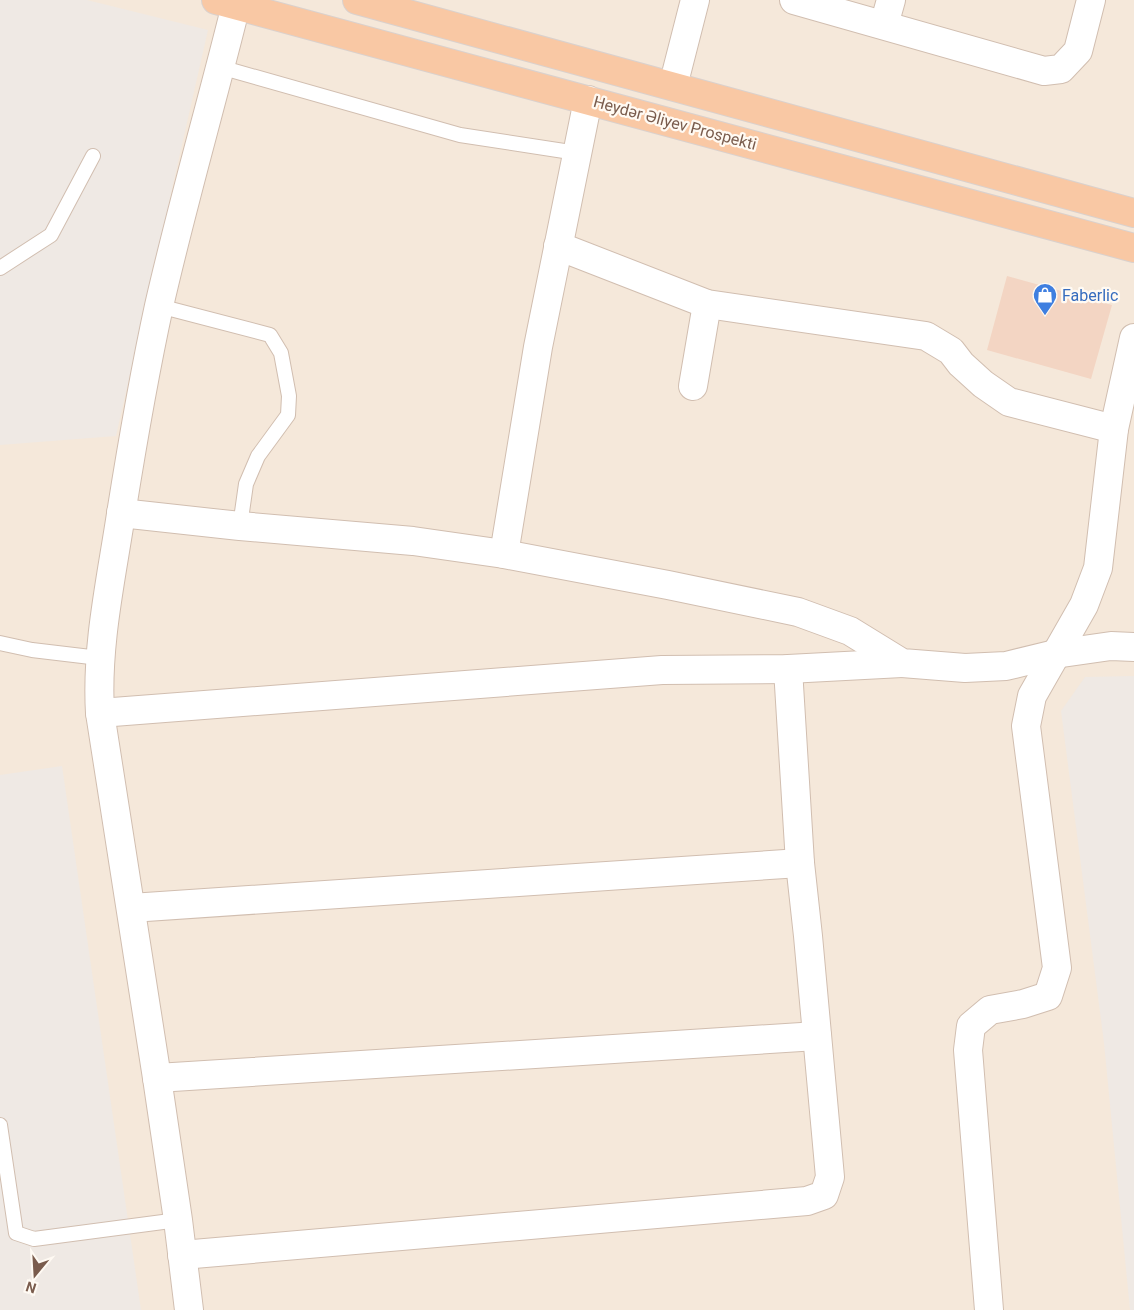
<svg xmlns="http://www.w3.org/2000/svg" width="1134" height="1310" font-family="Roboto,sans-serif">
	<style>
		.residential { fill: #f5e8da }
		.industrial { fill: #efe9e4 }
		.building { fill: #f3d5c3 }
		.lines { fill: none; stroke-linecap: round; stroke-linejoin: round }
		.service-casing { stroke: #d1beb0; stroke-width: 16 }
		.minor-casing { stroke: #d1beb0; stroke-width: 30 }
		.trunk-casing { stroke: #dad1cd; stroke-width: 30 }
		.service { stroke: #fff; stroke-width: 14 }
		.minor { stroke: #fff; stroke-width: 28 }
		.trunk { stroke: #f9c8a4; stroke-width: 28 }
		.labels { text-anchor: middle; dominant-baseline: central; stroke-width: 4.5; stroke-linejoin: round; paint-order: stroke }
		.street-label { font-size: 16px; fill: #7a5c4d; stroke: #fffaf3 }
		.shop-label { font-size: 16px; fill: #366cbe; stroke: #fffaf3; text-anchor: start }
	</style>
	<rect width="100%" height="100%" fill="#fdf6ec"/>
	<rect class="residential" x="0" y="0" width="1134" height="1310"/>
	<g class="industrial">
		<path d="M0,0H87L208,30L116,436L0,445Z"/>
		<path d="M1134,676V1310H1130L1104,1043L1061,711L1085,677Z"/>
		<path d="M62,766L141,1310H0V775Z"/>
	</g>
	<path class="building" d="M1007,276L1112,305L1091,379L987,350Z"/>
	<g class="lines">
		<g class="service-casing">
			<g id="service">
				<path d="M220,67L460,135L577,153"/>
				<path d="M0,268L51,235L93,156"/>
				<path d="M159,306L270,335L281,353L289,396L288,415L258,456L246,484L240,526"/>
				<path d="M0,643L32,650L99,658"/>
				<path d="M0,1125L16,1233L34,1239L178,1220"/>
			</g>
		</g>
		<g class="minor-casing">
			<g id="minor">
				<path d="M794,0L1044,71L1061,69L1078,51L1091,0"/>
				<path d="M884,25L891,0"/>
				<path d="M673,86L695,0"/>
				<path d="M558,246L707,304L926,336L951,351L961,364L983,384L1009,402L1114,429"/>
				<path d="M693,386L707,304"/>
				<path d="M121,513L240,526L413,541L504,554L668,585L798,612L850,631L902,663L965,668L1006,666L1055,654L1111,646L1134,647"/>
				<path d="M504,554L538,347L588,100"/>
				<path d="M100,713L662,670L788,669L902,663"/>
				<path d="M131,908L800,863"/>
				<path d="M157,1078L817,1036"/>
				<path d="M182,1255L807,1201L824,1195L830,1177L808,936L800,863L788,669"/>
				<path d="M189,1310L178,1220L157,1078L100,713C96,646 111,580 121,514C132,445 144,375 159,306C182,205 211,106 236,5"/>
				<path d="M989,1310L968,1050L971,1026L990,1010L1023,1004L1048,996L1057,968L1026,726L1032,696L1084,605L1098,568L1114,429L1134,338"/>
			</g>
		</g>
		<g class="trunk-casing">
			<g id="trunk">
				<path d="M216,0L1134,248"/>
				<path d="M357,0L1134,213"/>
			</g>
		</g>
		<use href="#service" class="service"/>
		<use href="#minor" class="minor"/>
		<use href="#trunk" class="trunk"/>
	</g>
	<defs>
		<g id="shop-pin" transform="scale(1.25)"><path d="M0 17L-7.5 6A9.5 9.5 0 1 1 7.5 6Z" fill="#3f7fe0" stroke="#fffaf3"/><path d="M-5-2.5h2.3a2.7 3.5 0 0 1 5.4 0H5L5.5 6h-11ZM-1.5-2.5h3a1.5 2.3 0 0 0-3 0Z" fill="#fff"/></g>
	</defs>
	<g fill-rule="evenodd">
		<use href="#shop-pin" x="1045" y="295"/>
	</g>
	<g class="labels">
		<g class="street-label">
			<text transform="translate(675 123) rotate(15)">Heydər Əliyev Prospekti</text>
		</g>
		<g class="shop-label">
			<text x="1062" y="295">Faberlic</text>
		</g>
	</g>
	<g transform="translate(35 1275) rotate(198)" stroke="#fffaf3" stroke-width="4" paint-order="stroke">
	<path d="M0-4L9 19L0 12L-9 19Z" fill="#7a5c4d"/>
	<text y="-8" font-size="14" font-weight="bold" text-anchor="middle" fill="#7a5c4d">N</text>
	</g>
</svg>
